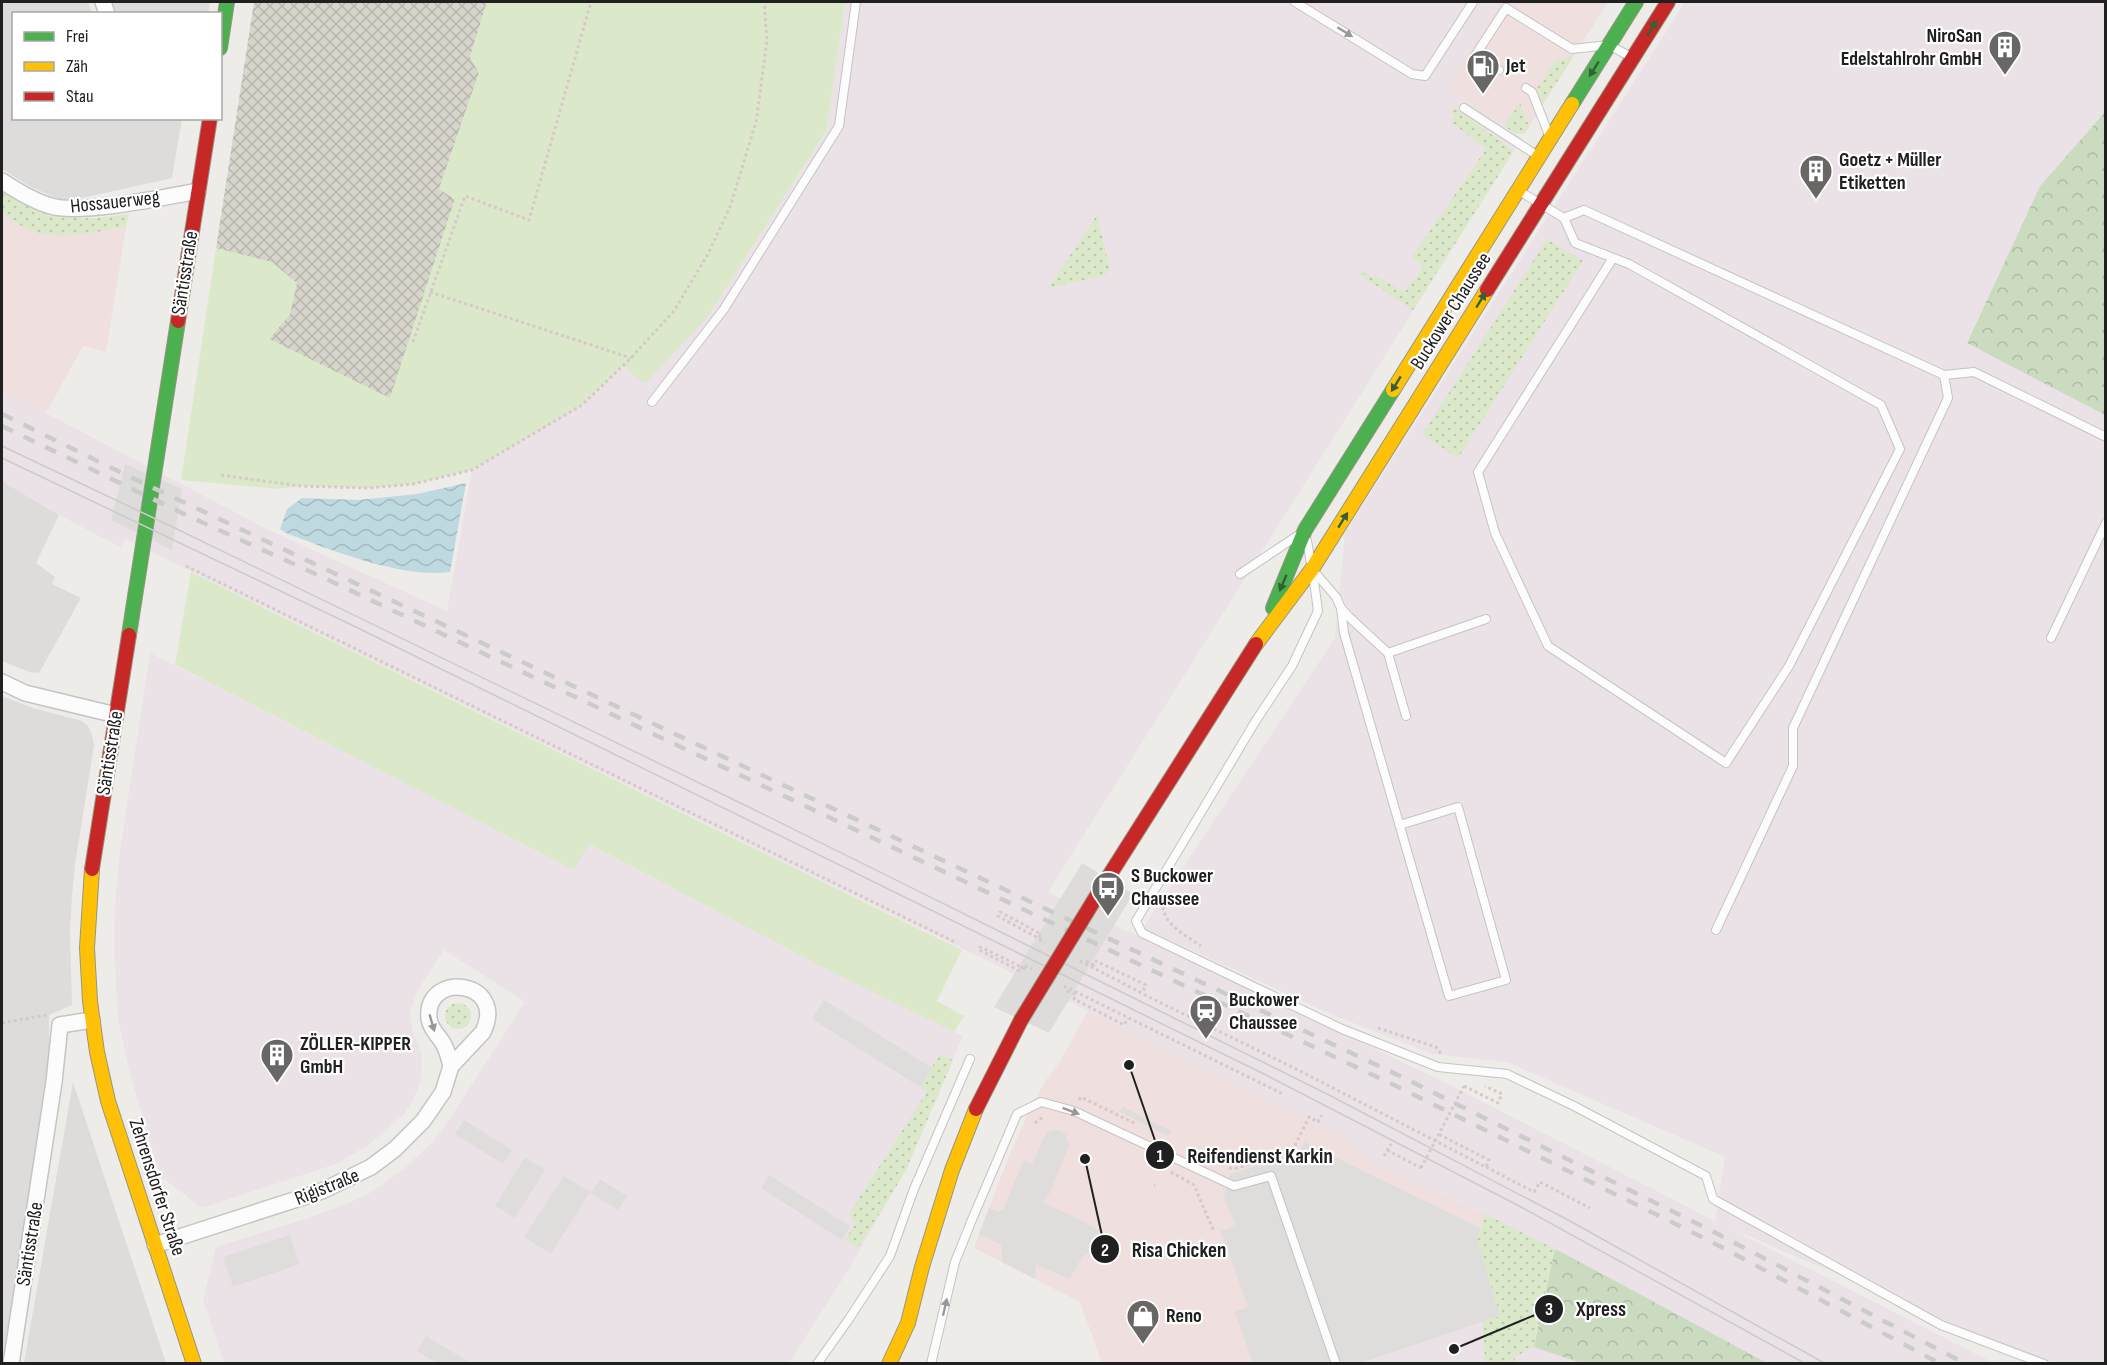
<svg xmlns="http://www.w3.org/2000/svg" width="2107" height="1365" font-family="'Sofia Sans Condensed',sans-serif">
	<style>
		.residential { fill: #dddcda }
		.commercial { fill: #efe0df }
		.industrial { fill: #ebe2e7 }
		.construction { fill: url(#construction-cross-hatch) }
		.grass { fill: url(#grass-dots) }
		.forest { fill: url(#forest-crowns) }
		.garden { fill: #dbe9ca }
		.parking { fill: #dedddc }
		.water { fill: url(#water-waves) }
		.pier { fill: #dddcdb }
		.lines { fill: none; stroke-linecap: round; stroke-linejoin: round }
		.lane-casing { stroke: #c5c4c3; stroke-width: 10 }
		.street-casing { stroke: #c5c4c3; stroke-width: 18 }
		.fast-casing { stroke: #969781; stroke-width: 16 }
		.slow-casing { stroke: #969781; stroke-width: 16 }
		.jam-casing { stroke: #969781; stroke-width: 16 }
		.path { stroke: #d7c9c8; stroke-width: 3; stroke-dasharray: 3 3; stroke-linecap: butt }
		.lane { stroke: #fcfcfc; stroke-width: 8 }
		.street { stroke: #fcfcfc; stroke-width: 15 }
		.fast { stroke: #4caf50; stroke-width: 14 }
		.slow { stroke: #ffc107; stroke-width: 14 }
		.jam { stroke: #c62828; stroke-width: 14 }
		.tram { stroke: #cbcbca; stroke-width: 1.5 }
		.rail { stroke: #cbcbca; stroke-width: 4.5; stroke-dasharray: 12 12; stroke-linecap: butt }
		.jam-bridge-casing { stroke: #969781; stroke-width: 16; stroke-linecap: butt }
		.path-bridge { stroke: #d7c9c8; stroke-width: 3; stroke-dasharray: 3 3; stroke-linecap: butt }
		.jam-bridge { stroke: #c62828; stroke-width: 14 }
		.oneway { fill: #346036 }
		.oneway2 { fill: #999 }
		.labels { text-anchor: middle; dominant-baseline: central; stroke-width: 4.5; stroke-linejoin: round; paint-order: stroke }
		.poi-label { font-size: 20px; font-weight: bold; fill: #202020; stroke: #fff; text-anchor: start }
		.street-label { font-size: 20px; fill: #202020; stroke: #fff }
		.leader { fill: none; stroke: #202020; stroke-width: 2 }
		.callout-dot { fill: #202020; stroke: #fff; stroke-width: 2 }
		.mark-label { font-size: 18px; text-anchor: middle; font-weight: bold; fill: #fff }
		.callout-label { font-size: 21px; text-anchor: middle; font-weight: bold; fill: #202020; stroke: #fff; stroke-width: 4.5; stroke-linejoin: round; paint-order: stroke }
	</style>
	<defs>
		<pattern id="construction-cross-hatch" width="8" height="8" patternUnits="userSpaceOnUse" patternTransform="scale(1.5)"><rect width="8" height="8" fill="#d7d5cb"/><path d="M0 0l8 8M0 8l8-8" fill="none" stroke="#b8b7ae"/></pattern>
		<pattern id="grass-dots" width="8" height="8" patternUnits="userSpaceOnUse" patternTransform="scale(1.5)"><rect width="8" height="8" fill="#dbe9ca"/><path d="M2 2h.1M6 6h.1" fill="none" stroke="#bcc8ad" stroke-width="1.8" stroke-linecap="round"/></pattern>
		<pattern id="forest-crowns" width="20" height="18" patternUnits="userSpaceOnUse" patternTransform="scale(1.5)"><rect width="20" height="18" fill="#cadbc0"/><path d="M2 6a3 3 0 1 1 6 0M12 15a3 3 0 1 1 6 0" fill="none" stroke="#adbca5"/></pattern>
		<pattern id="water-waves" width="16" height="10" patternUnits="userSpaceOnUse" patternTransform="scale(1.5)"><rect width="16" height="10" fill="#bed9df"/><path d="M0 5q4-4 8 0t8 0" fill="none" stroke="#a3babf"/></pattern>
	</defs>
	<rect width="100%" height="100%" fill="#eeece9"/>
	<g class="residential">
		<path d="M2,2H88L92,13L14,14V118L182,119L172,178L73,200H61L31,187L2,169Z"/>
		<path d="M110,2H210L208,14L115,13Z"/>
		<path d="M2,481L59,515L36,563L55,577L52,584L81,598L39,673L29,672L2,661Z"/>
		<path d="M2,696L33,708L82,721L88,726L92,735L94,745L75,865L72,895L70,933L72,1005L49,1015V1080L5,1364L2,1363Z"/>
		<path d="M73,1082L166,1363H24Z"/>
	</g>
	<g class="commercial">
		<path d="M1500,2H1608L1525,133L1516,134L1446,87Z"/>
		<path d="M2,213L36,232L52,235L76,234L126,227L106,352L83,346L46,413L2,390Z"/>
		<path d="M1088,1011L1342,1136L1369,1160L1485,1214L1477,1239L1361,1363H1102L1080,1302L974,1248L1007,1161L1027,1116L1045,1081L1059,1063Z"/>
	</g>
	<g class="industrial">
		<path d="M845,2H1500L1446,87L1522,138L1048,892L1091,914L1442,1081L1715,1221L1725,1157L1507,1062L1432,1054L1333,1015L1143,928L1335,638L1345,533L1685,2H2105V112L2040,186L1967,342L2105,415V1363H2055L1963,1328L1727,1227L1994,1363H1361L1500,1316L1477,1239L1485,1214L1369,1160L1342,1136L1199,1067L1012,973L125,539L122,548L59,515L2,481V390L269,530L447,611L472,470L582,405L623,366L645,383L707,318L827,131Z"/>
		<path d="M150,653L574,869L588,844L820,966L963,1036L908,1166L849,1269L789,1363H224L203,1300L216,1247L305,1219L346,1204L368,1194L404,1169L433,1141L445,1126L525,1002L444,950L416,993L410,1013L412,1029L421,1053L422,1067L420,1083L414,1098L405,1113L370,1144L336,1164L202,1208L160,1176L130,1074L118,1019L114,946L115,904L120,851Z"/>
	</g>
	<path class="construction" d="M254,2H487L470,57L479,73L439,189L455,199L390,399L269,339L290,314L216,248Z"/>
	<g class="grass">
		<path d="M1573,57L1541,107L1537,88L1555,61Z"/>
		<path d="M1520,103L1529,126L1525,133L1516,134L1504,126Z"/>
		<path d="M1454,107L1514,151L1413,310L1357,273L1359,270L1373,278L1377,277L1405,292L1423,267L1412,257L1486,149L1451,122L1454,115L1451,112Z"/>
		<path d="M2,188C18,197 34,209 53,214C77,222 104,217 129,214L126,227C98,231 63,241 35,232C23,228 12,220 2,213Z"/>
		<path d="M1097,215L1110,269L1104,276L1048,288Z"/>
		<path d="M1547,239L1583,261L1458,458L1422,435Z"/>
		<circle cx="458" cy="1016" r="13"/>
		<path d="M939,1055L953,1060L948,1072L905,1172L858,1249L845,1240L855,1224L849,1214L927,1092L920,1087Z"/>
		<path d="M1485,1214L1555,1249L1534,1347L1514,1357L1516,1363H1485L1483,1322L1500,1316L1477,1239Z"/>
	</g>
	<g class="forest">
		<path d="M2105,112V415L1967,343L2040,186Z"/>
		<path d="M1555,1249L1580,1262L1767,1363H1581L1534,1347Z"/>
	</g>
	<g class="garden">
		<path d="M487,2H845L827,130L707,318L645,384L623,366L582,405L472,470L413,484L369,488L300,486L278,489L181,480L216,248L272,262L297,283L290,314L269,339L390,398L455,199L439,189L479,73L470,57Z"/>
		<path d="M191,572L962,950L937,1001L964,1016L954,1032L820,966L589,844L574,870L175,665Z"/>
	</g>
	<g class="parking">
		<path d="M824,1000L932,1068L920,1087L812,1019Z"/>
		<path d="M1123,1107L1171,1131L1168,1136L1120,1112Z"/>
		<path d="M464,1120L512,1150L503,1164L455,1134Z"/>
		<path d="M1054,1130L1061,1131L1066,1135L1069,1146L1049,1194L1042,1202L1083,1221L1099,1231L1097,1240L1092,1249L1081,1259L1069,1279L1036,1264L1035,1279L1002,1262L1001,1245L979,1234L989,1208L999,1212L1004,1208L1024,1160L1032,1164L1044,1137L1048,1132Z"/>
		<path d="M1304,1142L1480,1228L1477,1239L1500,1316L1361,1363H1253L1235,1312L1248,1307L1221,1231L1236,1226L1224,1198L1230,1174L1299,1152Z"/>
		<path d="M525,1157L545,1170L515,1218L495,1206Z"/>
		<path d="M769,1175L850,1226L842,1240L761,1188Z"/>
		<path d="M564,1176L590,1192L551,1254L524,1237Z"/>
		<path d="M600,1179L627,1196L618,1210L591,1193Z"/>
		<path d="M290,1235L300,1264L233,1287L223,1257Z"/>
		<path d="M426,1336L471,1363H437L417,1351Z"/>
	</g>
	<path class="water" d="M466,483L450,572C404,579 330,550 286,533L280,529L287,509L302,498L358,500L417,494Z"/>
	<g class="pier">
		<path d="M125,464L182,489L172,550L111,520Z"/>
		<path d="M1082,863L1133,894L1049,1033L994,1007Z"/>
	</g>
	<g class="lines">
		<g class="lane-casing">
			<g id="lane">
				<path d="M1295,2L1412,74L1425,76L1473,2"/>
				<path d="M1499,70L1475,56L1506,8L1572,49L1609,45L1631,57"/>
				<path d="M1526,88L1532,92L1549,135"/>
				<path d="M1464,108L1538,156"/>
				<path d="M1519,191L1564,218L1584,210L1944,375L1974,372L2106,437"/>
				<path d="M1564,218L1575,243L1629,264L1881,405L1900,449L1789,666L1726,763L1548,646L1495,533L1478,472L1613,258"/>
				<path d="M652,402L724,309L839,126L856,2"/>
				<path d="M1307,541L1312,569L1336,597L1341,608L1349,617L1388,653L1406,716"/>
				<path d="M1240,574L1297,536"/>
				<path d="M1313,574L1318,611L1292,666L1255,722L1136,921L1142,933L1342,1029L1438,1067L1507,1074L1574,1106L1706,1176L1713,1199L1941,1325L2044,1364"/>
				<path d="M1341,608L1344,633L1449,996L1506,980L1458,807L1400,825"/>
				<path d="M2051,638L2106,523"/>
				<path d="M1388,653L1486,619"/>
				<path d="M1716,930L1793,766V728L1948,398L1944,375"/>
				<path d="M817,1364L849,1319L890,1256L914,1189L970,1059"/>
				<path d="M931,1364L955,1262L971,1222L1017,1114L1041,1102L1074,1111L1234,1186L1271,1176L1336,1364"/>
			</g>
		</g>
		<g class="street-casing">
			<g id="street">
				<path d="M103,2L107,14"/>
				<path d="M2,181C17,191 33,201 51,206C80,215 165,197 198,191"/>
				<path d="M2,682L25,693L116,715"/>
				<path d="M155,1245L322,1191L371,1167L395,1149L423,1121L443,1092L451,1066L483,1032C508,980 424,970 429,1019C431,1030 438,1035 443,1043C447,1050 449,1058 451,1066"/>
				<path d="M11,1364L54,1082L60,1025L92,1020"/>
			</g>
		</g>
		<g class="fast-casing">
			<g id="fast">
				<path d="M220,48L227,2"/>
				<path d="M1572,104L1636,2"/>
				<path d="M1273,608L1305,530L1393,390"/>
				<path d="M129,635L178,321"/>
			</g>
		</g>
		<g class="slow-casing">
			<g id="slow">
				<path d="M1393,390L1572,104"/>
				<path d="M1256,644L1312,569L1487,290"/>
				<path d="M92,869L87,948L90,1001L97,1052L108,1101L194,1364"/>
				<path d="M889,1364L908,1323L922,1267L952,1170L976,1109"/>
			</g>
		</g>
		<g class="jam-casing">
			<g id="jam">
				<path d="M1487,290L1668,2"/>
				<path d="M178,321L210,118"/>
				<path d="M92,869L129,635"/>
				<path d="M1107,879L1256,644"/>
				<path d="M976,1109L1021,1020"/>
			</g>
		</g>
		<g class="path">
			<path d="M430,292L631,358"/>
			<path d="M413,342L465,196L529,220L591,2"/>
			<path d="M221,475L300,486L369,488L413,484L472,470L582,405L631,358L674,311L708,254L730,207L756,122L767,40L764,2"/>
			<path d="M186,566L957,943"/>
			<path d="M1164,901C1158,922 1187,936 1201,946"/>
			<path d="M1042,940C1027,932 1012,924 998,916L1000,912L1041,934L1038,939L1045,942"/>
			<path d="M1080,961L1155,1000L1300,1071L1486,1167L1489,1160L1438,1134"/>
			<path d="M1086,961L1094,965L1096,961L1146,985L1142,993"/>
			<path d="M1025,969C1010,961 995,954 980,947L979,950L1020,971L1023,965L1032,969"/>
			<path d="M1064,986L1283,1094"/>
			<path d="M1067,991L1076,995L1074,999L1124,1025L1128,1018"/>
			<path d="M2,1023L47,1015"/>
			<path d="M1378,1028L1436,1047L1442,1055"/>
			<path d="M1464,1086L1498,1103L1502,1094L1485,1086"/>
			<path d="M1079,1100L1081,1097L1134,1123"/>
			<path d="M1035,1123L1043,1117"/>
			<path d="M1387,1150L1421,1168"/>
			<path d="M1384,1156L1391,1144"/>
			<path d="M1486,1167L1534,1192L1540,1182L1590,1208"/>
			<path d="M1229,1168L1234,1169L1293,1150L1309,1117L1318,1122L1322,1115"/>
			<path d="M1171,1172L1194,1185L1214,1232"/>
			<path d="M1154,1185H1155"/>
		</g>
		<use href="#lane" class="lane"/>
		<use href="#street" class="street"/>
		<use href="#fast" class="fast"/>
		<use href="#slow" class="slow"/>
		<use href="#jam" class="jam"/>
		<g class="tram">
			<path d="M2,446L181,531L761,813L1329,1095L1570,1221L1826,1364"/>
			<path d="M2,458L360,629L1268,1076L1523,1208L1806,1364"/>
		</g>
		<g class="rail">
			<path d="M2,414L126,475L1400,1076L1712,1231L1966,1364"/>
			<path d="M2,426L184,514L320,576L1396,1086L1708,1240L1941,1364"/>
		</g>
		<g class="jam-bridge-casing">
			<path id="jam-bridge" d="M1021,1020L1107,879"/>
		</g>
		<path class="path-bridge" d="M1421,1168L1464,1086"/>
		<use href="#jam-bridge" class="jam-bridge"/>
	</g>
	<defs><path id="oneway-solid" d="M-6-.8H1V-3.2L6.5 0L1 3.2V.8H-6Z" transform="scale(1.5)"/></defs>
	<g class="oneway">
		<use href="#oneway-solid" transform="translate(1652 28) rotate(-58)"/>
		<use href="#oneway-solid" transform="translate(1594 69) rotate(122)"/>
		<use href="#oneway-solid" transform="translate(1481 300) rotate(-58)"/>
		<use href="#oneway-solid" transform="translate(1396 384) rotate(122)"/>
		<use href="#oneway-solid" transform="translate(1343 520) rotate(-58)"/>
		<use href="#oneway-solid" transform="translate(1283 583) rotate(113)"/>
	</g>
	<g class="oneway2">
		<use href="#oneway-solid" transform="translate(1345 32) rotate(32)"/>
		<use href="#oneway-solid" transform="translate(432 1023) rotate(74)"/>
		<use href="#oneway-solid" transform="translate(1071 1111) rotate(21)"/>
		<use href="#oneway-solid" transform="translate(945 1307) rotate(-77)"/>
	</g>
	<defs>
		<g id="building-pin" transform="scale(1.725)"><path d="M0 17L-7.5 6A9.5 9.5 0 1 1 7.5 6Z" fill="#686766" stroke="#fff"/><path d="M-4-6H4V6H1V3H-1V6H-4ZM-2.5-4.3h1.7v1.8h-1.7ZM.8-4.3h1.7v1.8H.8ZM-2.5-1h1.7V.8h-1.7ZM.8-1h1.7V.8H.8Z" fill="#fff"/></g>
		<g id="fuel-pin" transform="scale(1.725)"><path d="M0 17L-7.5 6A9.5 9.5 0 1 1 7.5 6Z" fill="#686766" stroke="#fff"/><path d="M-5.5-6h7V0h2V4h1.3V-2.5L3-4.5l.8-.8L6-3V5H2.5V1h-1V6h-7ZM-4.2-4.7v3.2H.2V-4.7Z" fill="#fff"/></g>
		<g id="bus-pin" transform="scale(1.725)"><path d="M0 17L-7.5 6A9.5 9.5 0 1 1 7.5 6Z" fill="#686766" stroke="#fff"/><path d="M-5-6H5V4H4V6H2V4H-2V6H-4V4H-5ZM-3.5-4V0h7V-4ZM-3.5 1.2v1.5H-2V1.2ZM2 1.2v1.5H3.5V1.2Z" fill="#fff"/></g>
		<g id="station-pin" transform="scale(1.725)"><path d="M0 17L-7.5 6A9.5 9.5 0 1 1 7.5 6Z" fill="#686766" stroke="#fff"/><path d="M-3-6H3Q5-6 5-4V2Q5 4 3 4L4.5 6H3L1.5 4h-3L-3 6H-4.5L-3 4Q-5 4-5 2V-4Q-5-6-3-6ZM-3.5-4v3h7v-3ZM-3.5 1v1.5H-2V1ZM2 1v1.5H3.5V1Z" fill="#fff"/></g>
		<g id="shop-pin" transform="scale(1.725)"><path d="M0 17L-7.5 6A9.5 9.5 0 1 1 7.5 6Z" fill="#686766" stroke="#fff"/><path d="M-5-2.5h2.3a2.7 3.5 0 0 1 5.4 0H5L5.5 6h-11ZM-1.5-2.5h3a1.5 2.3 0 0 0-3 0Z" fill="#fff"/></g>
	</defs>
	<g fill-rule="evenodd">
		<use href="#building-pin" x="2005" y="47"/>
		<use href="#fuel-pin" x="1483" y="66"/>
		<use href="#building-pin" x="1816" y="171"/>
		<use href="#bus-pin" x="1108" y="888"/>
		<use href="#station-pin" x="1206" y="1011"/>
		<use href="#building-pin" x="277" y="1055"/>
		<use href="#shop-pin" x="1143" y="1316"/>
	</g>
	<g class="labels">
		<g class="poi-label">
			<text x="1982" y="36" text-anchor="end">NiroSan<tspan x="1982" dy="23">Edelstahlrohr GmbH</tspan></text>
			<text x="1506" y="66">Jet</text>
			<text x="1839" y="160">Goetz + Müller<tspan x="1839" dy="23">Etiketten</tspan></text>
			<text x="1131" y="876">S Buckower<tspan x="1131" dy="23">Chaussee</tspan></text>
			<text x="1229" y="1000">Buckower<tspan x="1229" dy="23">Chaussee</tspan></text>
			<text x="300" y="1044">ZÖLLER-KIPPER<tspan x="300" dy="23">GmbH</tspan></text>
			<text x="1166" y="1316">Reno</text>
		</g>
		<g class="street-label">
			<text transform="translate(115 202) rotate(-6)">Hossauerweg</text>
			<text transform="translate(185 273) rotate(-81)">Säntisstraße</text>
			<text transform="translate(1451 311) rotate(-58)">Buckower Chaussee</text>
			<text transform="translate(110 753) rotate(-81)">Säntisstraße</text>
			<text transform="translate(157 1187) rotate(72)">Zehrensdorfer Straße</text>
			<text transform="translate(327 1187) rotate(-22)">Rigistraße</text>
			<text transform="translate(30 1244) rotate(-81)">Säntisstraße</text>
		</g>
	</g>
	<path class="leader" d="M1129 1065L1160 1155M1085 1159L1105 1249M1454 1349L1549 1309"/>
	<g class="callout-dot">
		<circle cx="1129" cy="1065" r="6"/>
		<circle cx="1085" cy="1159" r="6"/>
		<circle cx="1454" cy="1349" r="6"/>
		<circle cx="1160" cy="1155" r="15"/>
		<circle cx="1105" cy="1249" r="15"/>
		<circle cx="1549" cy="1309" r="15"/>
	</g>
	<g class="mark-label">
		<text x="1160" y="1162">1</text>
		<text x="1105" y="1256">2</text>
		<text x="1549" y="1315">3</text>
	</g>
	<g class="callout-label">
		<text x="1260" y="1163">Reifendienst Karkin</text>
		<text x="1179" y="1257">Risa Chicken</text>
		<text x="1601" y="1316">Xpress</text>
	</g>
	<rect width="2107" height="1365" fill="none" stroke="#202020" stroke-width="6"/>
	<rect x="12" y="12" width="210" height="108" fill="#ffffff" stroke="#a6a6a6" stroke-width="1.5"/>
	<rect x="24" y="32" width="30" height="9" fill="#4caf50" stroke="#a6a6a6" stroke-width="1.5"/>
	<text x="66" y="42" font-size="18" fill="#202020">Frei</text>
	<rect x="24" y="62" width="30" height="9" fill="#ffc107" stroke="#a6a6a6" stroke-width="1.5"/>
	<text x="66" y="72" font-size="18" fill="#202020">Zäh</text>
	<rect x="24" y="92" width="30" height="9" fill="#c62828" stroke="#a6a6a6" stroke-width="1.5"/>
	<text x="66" y="102" font-size="18" fill="#202020">Stau</text>
</svg>
